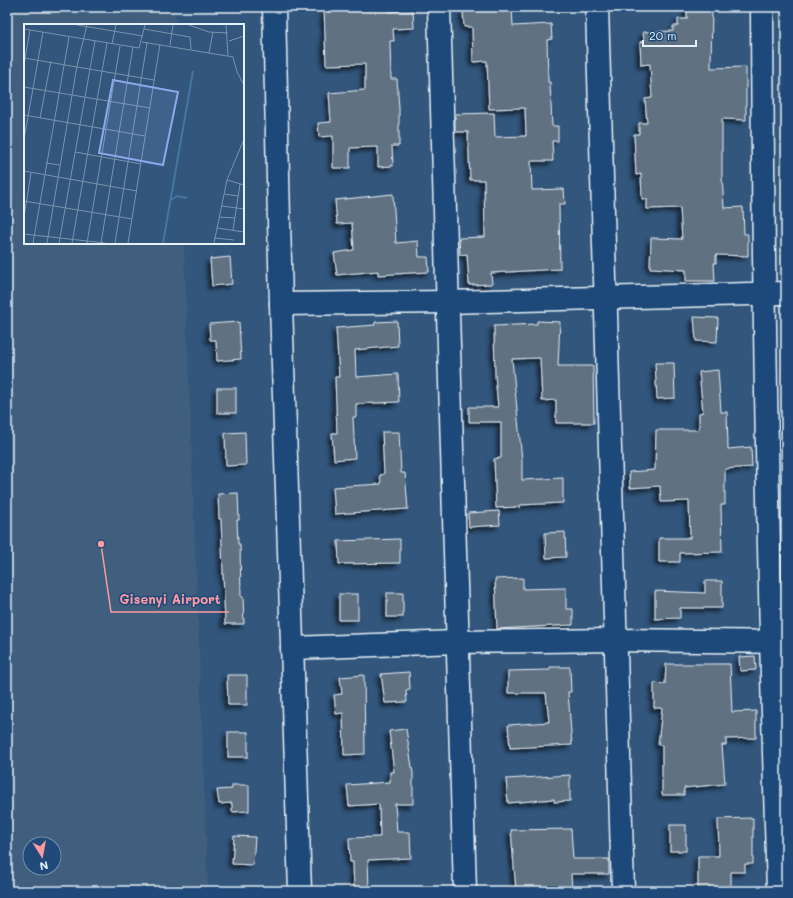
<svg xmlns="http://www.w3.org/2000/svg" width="793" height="898" font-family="Mali,sans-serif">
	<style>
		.built { fill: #405e7e; fill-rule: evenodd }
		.building { fill: #607181; stroke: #e8f1f8; filter: url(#shadow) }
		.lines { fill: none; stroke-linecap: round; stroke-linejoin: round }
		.minor-casing { stroke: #e8f1f8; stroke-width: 25 }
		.minor { stroke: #1f4a7a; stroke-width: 22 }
		.inset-river { fill: none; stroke: #4576a2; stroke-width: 2 }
		.inset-road { fill: none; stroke: #7b94ae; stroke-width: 1 }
		.view { fill: #8da8ea; fill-opacity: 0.15; stroke: #8da8ea; stroke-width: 2 }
		.inset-edge { fill: none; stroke: #e8f1f8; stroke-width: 2 }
		.leader { fill: none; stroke: #ff9aa2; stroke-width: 1.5 }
		.callout-dot { fill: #ff9aa2; stroke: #1f4a7a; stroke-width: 1.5 }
		.callout-label { font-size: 13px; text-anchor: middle; font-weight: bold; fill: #ff9aa2; stroke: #1f4a7a; stroke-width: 3; stroke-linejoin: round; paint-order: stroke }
	</style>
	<defs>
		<filter id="shadow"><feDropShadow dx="-3.5" dy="3.5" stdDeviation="2" flood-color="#0009"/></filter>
	</defs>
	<rect width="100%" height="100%" fill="#32567c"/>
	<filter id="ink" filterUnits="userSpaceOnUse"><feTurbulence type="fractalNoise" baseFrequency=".025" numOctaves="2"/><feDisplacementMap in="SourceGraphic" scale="8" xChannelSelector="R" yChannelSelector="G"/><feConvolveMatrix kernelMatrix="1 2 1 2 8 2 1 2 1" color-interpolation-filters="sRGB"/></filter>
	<g filter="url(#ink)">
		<path class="built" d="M7,7H175L176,25H25V243H184L208,891H7ZM30,844H54V868H30Z"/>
		<g class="building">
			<path d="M324,7H387L388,12L413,11L414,28L393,29L394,41H390L391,79H397L399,108V146H392L393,166L378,167V147L350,148V168H333V136L319,137L318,123L331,122L329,93L365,90V64L326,65Z"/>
			<path d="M486,7H512L513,26L551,24L552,39L547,40L548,82H550L552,126H558V141H552L553,161H531L532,190L564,189L565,204H559L560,269L491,273L492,284L469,285L467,254L460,255L459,238L485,237L484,180H470L468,132H455V114L494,113L495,137L526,136L525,108L489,109L487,61L473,62L472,27H464L463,11L486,10Z"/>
			<path d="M687,7H712L711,68L746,67V120L722,119V176L724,208L743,207L744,234H748V256L716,255V263H714L715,281H686V270L650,268L651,238L682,239L680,208L647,209V199H642L641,174L636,175L634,134H639V123H647L645,99L652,98L650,64L641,65L640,42L644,41L643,32L673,31V26H678V19H687Z"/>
			<path d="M393,194L396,243L418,241L419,257H428L429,272L378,275V271L337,275L334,253L354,250L352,223L337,224L335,200Z"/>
			<path d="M230,257L232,284L212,286L210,259Z"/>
			<path d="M694,317L718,318L717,342L696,341Z"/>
			<path d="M397,321L398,346L355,350L356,377L398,374L399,402L356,404V417H353L355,458L334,460L332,433H337L335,377H339L336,328L375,325V322Z"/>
			<path d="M537,321L560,322L558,366H593L594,423H556V400L542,401L540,358L512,359L522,460V480L563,478V503L520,505V507L496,508L494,459L501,458V422H469V407H498L495,375L494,326L537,324Z"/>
			<path d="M239,322L241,359L217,361L216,340H210L209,324Z"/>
			<path d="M655,363H674L675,398L657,399Z"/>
			<path d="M718,370L721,412H727L728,449L751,447L752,467L725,469V505H721L722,552L680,553V562H659V538H690L689,501L661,502L660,486L630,488L629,472L655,470L656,430H699V413L703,412L699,372Z"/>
			<rect x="217" y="388" width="19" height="25"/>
			<path d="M245,432L246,465L226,466L225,433Z"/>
			<path d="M382,432H399L401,473H405L408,509L335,514L333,487L381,484L380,475L384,474Z"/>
			<path d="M238,493L239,520H237L238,544H240L241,597H243L244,624H225L221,519H219L218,494Z"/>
			<path d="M499,511L500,525L469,527L468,513Z"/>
			<path d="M565,532L566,557L546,558L545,533Z"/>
			<path d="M400,539V563L339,564L338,541Z"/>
			<path d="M523,578V589L566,588V609H573V625L497,629L495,579Z"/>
			<path d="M705,581H722V608H680V618L655,619V591L705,593Z"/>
			<rect x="387" y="593" width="16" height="24"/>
			<rect x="339" y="594" width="19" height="26"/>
			<path d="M755,656L756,670L740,671L739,657Z"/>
			<path d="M666,664H730L732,712L756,711V738L726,739V745H722L725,784L684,788V795H662V745H658L662,708H654V683L665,684Z"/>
			<path d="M550,667H570L571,692H568L572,745L510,748L508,725L549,722L546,693H508V671L550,670Z"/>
			<path d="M409,672L410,689L406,690L407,702L385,703L381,674Z"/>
			<path d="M227,675H247V705H228Z"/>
			<path d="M364,675L365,754L344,755L343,713L336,714L334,695L342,694L340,677Z"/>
			<path d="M406,729L413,773V804H395L397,832H410L411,858L368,860L369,891H354L353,862H350L349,838L380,837L379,804L349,806L347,785L390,782V772H394L389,731Z"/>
			<rect x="228" y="732" width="20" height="25"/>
			<path d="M570,775V801L554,802V799L508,803L506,779Z"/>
			<path d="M232,785H249V811L232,812V803L219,804L217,790L232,789Z"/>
			<path d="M753,818V864H745V872H731V891H698V856H719L718,819Z"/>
			<rect x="670" y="825" width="16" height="26"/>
			<path d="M571,829L573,859H609V874H571L572,891H516L511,830Z"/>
			<path d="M234,836L255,837L253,865L232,864Z"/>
		</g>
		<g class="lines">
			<g class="minor-casing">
				<g id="minor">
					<path d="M274,7L281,304L300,891"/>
					<path d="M439,7L465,891"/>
					<path d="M597,7L623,891"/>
					<path d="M762,7C763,302 769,596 778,891"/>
					<path d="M281,304L447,302L786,293"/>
					<path d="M292,648L457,642L615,640L786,642"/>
				</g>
			</g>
			<use href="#minor" class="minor"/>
		</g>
	</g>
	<g transform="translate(24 24)">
		<rect width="220" height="220" fill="#32567c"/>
		<path class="inset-river" d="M146,177L153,172L163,174M139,219L169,47"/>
		<path class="inset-road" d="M53,1L119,12M165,1L185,8L204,9M202,1L204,32M0,5L115,24L121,1M120,5L166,13L167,25M205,17L220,12M118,18L209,33L213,48L220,61M88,20L92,1M146,21L149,1M185,29L189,8M0,34L130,56M0,41L6,6M0,63L126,84M0,91L121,112M16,94L27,37M0,115L19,8M51,128L117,140M22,139L36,141M0,147L113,167M203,156L220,161M200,170L214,172M0,177L108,195M198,182L220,185M0,193L7,149M195,193L211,194M193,204L220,208M209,206L216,160M0,210L81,219M190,214L210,216M9,219L45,13M23,219L53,42L63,1M35,219L71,17M48,219L83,19M63,219L96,22M77,219L109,23M91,219L123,19M104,219L136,20M190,219L203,156L220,115"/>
		<path class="view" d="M89,56L154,68L139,141L75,129Z"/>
		<rect width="220" height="220" class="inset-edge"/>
	</g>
	<path class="leader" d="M101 544L111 612H229"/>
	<circle class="callout-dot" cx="101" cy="544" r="4"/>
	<g class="callout-label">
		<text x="170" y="604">Gisenyi Airport</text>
	</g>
	<rect width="793" height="898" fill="none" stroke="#1f4a7a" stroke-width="24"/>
	<rect x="12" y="12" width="769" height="874" fill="none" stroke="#e8f1f8" stroke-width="1.5" filter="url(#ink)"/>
	<g transform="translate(42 856) rotate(169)"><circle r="19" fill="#1f4a7a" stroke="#6f8dac"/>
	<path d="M0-3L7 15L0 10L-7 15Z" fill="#ff9aa2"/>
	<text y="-6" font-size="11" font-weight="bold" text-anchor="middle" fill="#e8f1f8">N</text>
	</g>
	<path d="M643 40v6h53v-6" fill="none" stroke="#e8f1f8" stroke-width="2"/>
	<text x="649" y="40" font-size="12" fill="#e8f1f8" stroke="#1f4a7a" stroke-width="3" paint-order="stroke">20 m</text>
</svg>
